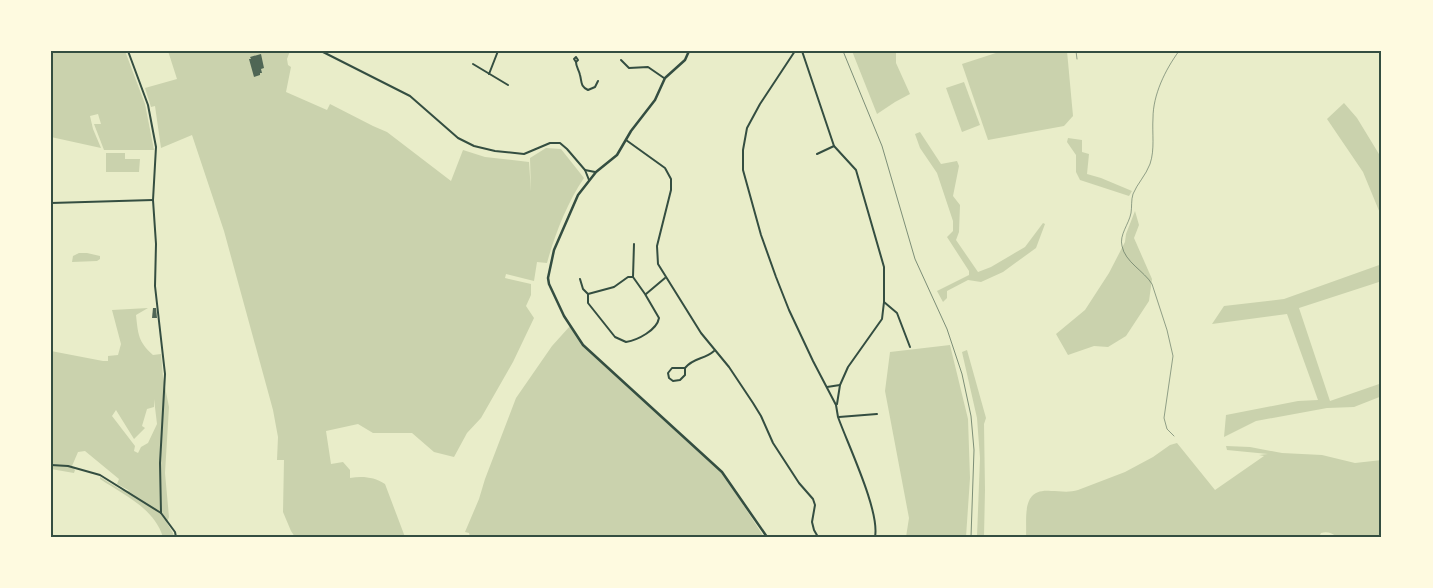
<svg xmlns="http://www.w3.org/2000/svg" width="1433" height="588" font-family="Jost,sans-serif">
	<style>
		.green { fill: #cad2ad; fill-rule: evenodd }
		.building { fill: #4f6655 }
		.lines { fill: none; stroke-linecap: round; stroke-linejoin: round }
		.path { stroke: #344e41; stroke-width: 0.5 }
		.minor { stroke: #344e41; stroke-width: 2 }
		.tertiary { stroke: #344e41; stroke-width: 2 }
		.secondary { stroke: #344e41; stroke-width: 2.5 }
		.rail { stroke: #7c8e77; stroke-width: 1 }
		.neatline { fill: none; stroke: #344e41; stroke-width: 2 }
	</style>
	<rect width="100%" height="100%" fill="#e9edc9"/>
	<g class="green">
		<path d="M51,51H125L145,104L154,150H104L94,124H101L98,114L90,116L93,129L101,148L51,137Z"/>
		<path d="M168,51H290L287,59L288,65L291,67L286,92L327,110L330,104L373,126L387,132L451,181L463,150L485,157L529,162L531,192L530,158L546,148L561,149L584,178C567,203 555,234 547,263L537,262L534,281L506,274L505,278L531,284V295L526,306L534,318L513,362L481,418L467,433L454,457L434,452L412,433H373L358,424L326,431L331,464L343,462L350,470V478C363,476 374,477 385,484L405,537H295L291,531L283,512L284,460H277L278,437L273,410L224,231L192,135L161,148L155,106L151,107L145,88L177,79Z"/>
		<path d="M852,51H896V63L910,94L895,102L877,114Z"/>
		<path d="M1002,51H1067L1073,116L1064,126L988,140L962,64Z"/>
		<path d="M964,82L980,125L962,132L946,88Z"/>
		<path d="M1344,103L1357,118L1382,159V218L1363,172L1327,119Z"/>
		<path d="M920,132L941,164L957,161L959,166L953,196L960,205L959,232L956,240L978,272L991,267L1025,247L1043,223L1045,224L1036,248L1003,272L981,282L968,280L947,291V298L943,302L937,291L969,275V271L947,237L953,231V221L937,173L920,148L915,134Z"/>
		<path d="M1068,138L1082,140V152L1089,154L1087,174L1101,178L1132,191L1129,196L1080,180L1076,172V155L1067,142Z"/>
		<path d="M106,153H125V159H140L139,172H106Z"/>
		<path d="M1135,211L1139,225L1134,238L1152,279L1149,301L1126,336L1108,347L1094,346L1068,355L1056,334L1085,310L1109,273L1125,242L1126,234Z"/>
		<path d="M79,253H87L100,256V259L97,261L72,262L73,256Z"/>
		<path d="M1382,264V281L1299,308L1330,401L1382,383V396L1354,407L1327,408L1256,421L1224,437L1226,415L1298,401L1318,400L1287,314L1212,324L1224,306L1284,299Z"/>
		<path d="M148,308L136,315C138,333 138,342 153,355L161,354L163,377L169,407L165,473L169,517L167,523L173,533L174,537H163C154,508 124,495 100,479V477L121,490L130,491L117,484L119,479L85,451L78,452L72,466L75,470L74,473L51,469V351L103,361H108V356L118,355L121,344L112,310ZM154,399L157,424L148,443L141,447L138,453L134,451L135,446L112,416L116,410L134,439L145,428L142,426L147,409L154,407Z"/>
		<path d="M570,326L583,345L722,472L764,537H470L469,533L465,532L479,499L485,479L516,398L552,346Z"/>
		<path d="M950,345L968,419L970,478L966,537H906L909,518L885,391L890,352Z"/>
		<path d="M967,350L986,418L984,424L985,490L984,537H977L980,458L977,418L962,352Z"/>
		<path d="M1177,443L1215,490L1264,456L1259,455L1268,454L1227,450L1226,446L1250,447L1282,453L1322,455L1355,463L1382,460V537H1337C1332,533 1327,531 1321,533L1319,537H1026C1027,516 1021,488 1051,491C1059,491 1069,493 1078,490L1125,472L1153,457L1170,445Z"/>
	</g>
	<g class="building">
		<path d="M261,54L264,68L261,69L262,73H260V75L254,77L249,59H251L250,57Z"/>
		<path d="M153,308H156L157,318H152Z"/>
	</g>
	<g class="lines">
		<g class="path">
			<path d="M1076,51L1077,59"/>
			<path d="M1174,436L1167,429L1164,418L1173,356L1167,330L1152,284C1144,271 1125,262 1122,246C1119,235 1129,224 1131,213C1132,207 1131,200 1133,194C1137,184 1146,175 1150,164C1155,149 1152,134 1153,118C1153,95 1165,70 1179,51"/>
		</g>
		<g class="minor">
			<path d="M321,51L410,96L458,138L474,146L495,151L524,154L550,143H560L567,149L585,170L589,180"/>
			<path d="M795,51L760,104L747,128L743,150V170L761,235L776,277L789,310L813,361L836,405L838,417C848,445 880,511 875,537"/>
			<path d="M802,51L834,146L856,170L884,267V302L882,319L848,367L840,385L837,404"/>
			<path d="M576,57L578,60L576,62L574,59Z"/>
			<path d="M621,60L629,68L648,67L664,78"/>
			<path d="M576,62C576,67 579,70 580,75C582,82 580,86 588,90L595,87L598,81"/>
			<path d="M473,64L508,85"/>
			<path d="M489,74L498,51"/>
			<path d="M626,140L665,168L671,179V190L657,246L658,264L701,333L729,367L753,403L761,416L773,443L799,483L813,499L815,505L812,522L814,530L818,537"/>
			<path d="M817,154L834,146"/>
			<path d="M585,170L595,172"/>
			<path d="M51,203L153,200"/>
			<path d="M580,279L583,289L588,294V303L615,337L626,342C638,340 657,330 659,318L645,294L633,277L634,244"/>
			<path d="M588,294L614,287L628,277H633"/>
			<path d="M646,294L665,278"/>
			<path d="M884,302L897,313L910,347"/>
			<path d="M685,368H672L668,373L669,378L673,381L680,380L685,375V368C694,357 704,360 714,351"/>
			<path d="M827,387L840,385"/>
			<path d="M839,417L877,414"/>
			<path d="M51,465L68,466L100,475L161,513"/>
		</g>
		<g class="tertiary">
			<path d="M128,51L148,105L156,147L153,200L156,244L155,286L165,374L160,463L161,513L175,532L176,537"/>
			<path d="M51,533L53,537"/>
		</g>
		<path class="secondary" d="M689,51L685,60L665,78L655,100L631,131L617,155L596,172L578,195L554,250L548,278L549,284L564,316L583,345L722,472L767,537"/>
		<path class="rail" d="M843,51L882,146L915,259L947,329L962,374L971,416L974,450L971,537"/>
	</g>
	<rect width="1433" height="588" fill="none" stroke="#fefae0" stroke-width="105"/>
	<rect x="52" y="52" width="1328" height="484" class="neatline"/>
</svg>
